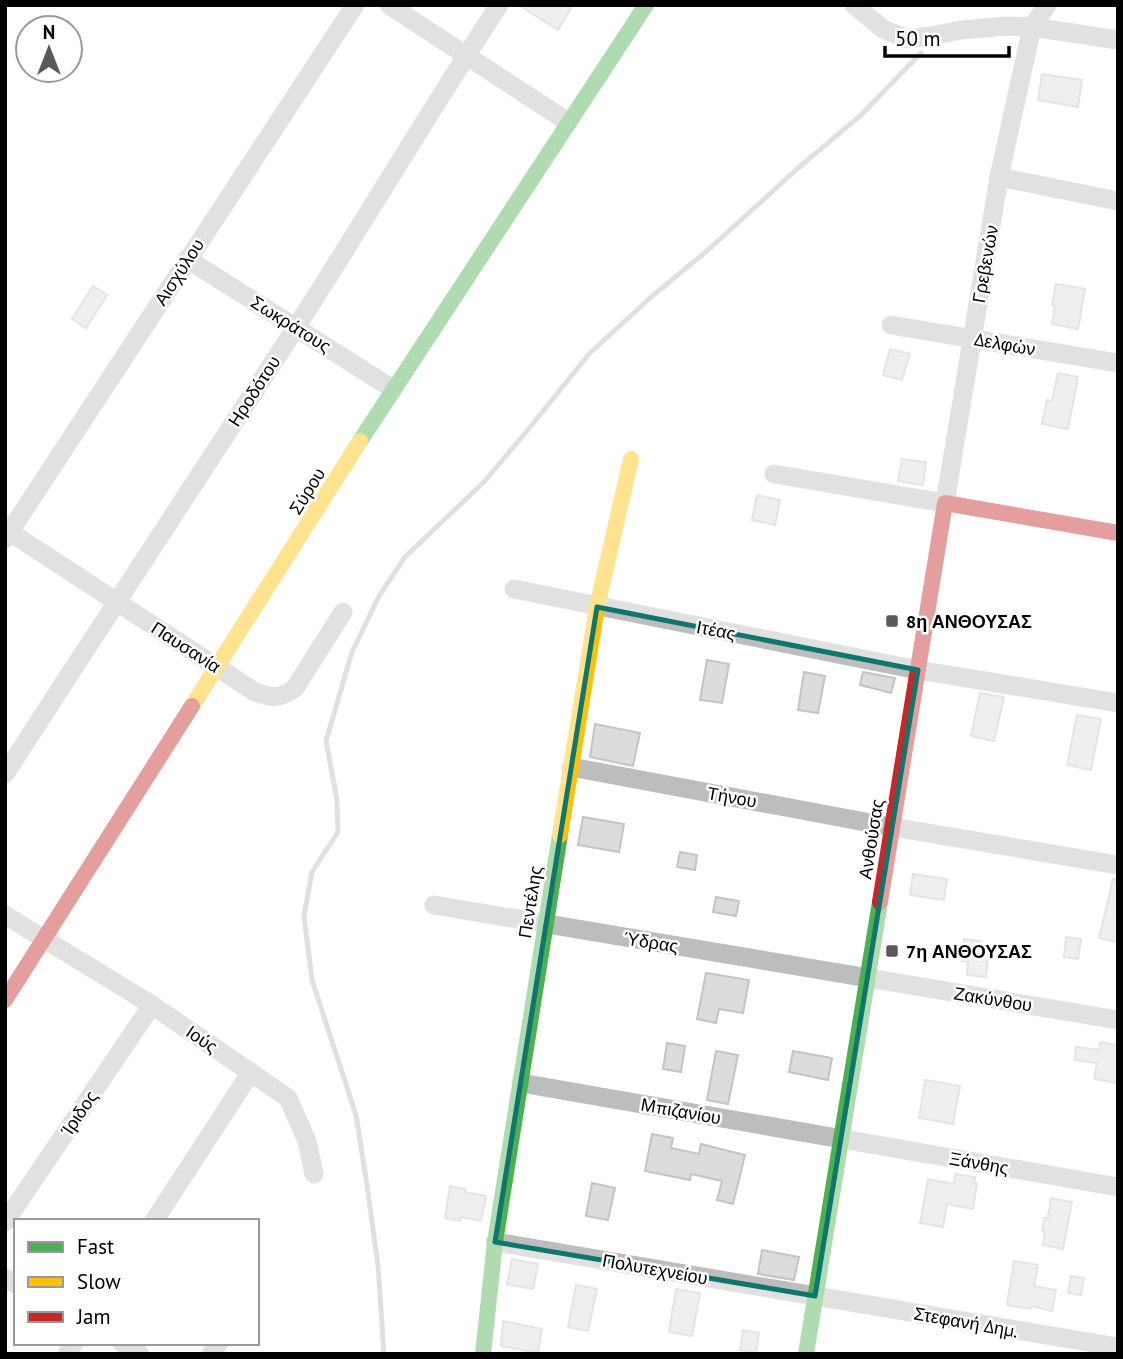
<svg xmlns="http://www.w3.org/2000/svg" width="1123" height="1359" font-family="'PT Sans',sans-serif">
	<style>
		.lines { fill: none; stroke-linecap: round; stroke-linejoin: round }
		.stream { stroke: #bababa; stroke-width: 5 }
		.building { fill: #dcdcdc; stroke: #c4c4c4; stroke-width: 2 }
		.street { stroke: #bdbdbd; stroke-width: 19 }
		.fast { stroke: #4caf50; stroke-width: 16 }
		.slow { stroke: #ffc107; stroke-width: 16 }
		.jam { stroke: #c62828; stroke-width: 16 }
		.marked { fill: none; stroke: #0f766e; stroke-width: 5; stroke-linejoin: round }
		.poi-dot { fill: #595959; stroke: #fff; stroke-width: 2.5 }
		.labels { text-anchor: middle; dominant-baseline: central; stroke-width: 5; stroke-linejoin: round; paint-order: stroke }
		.street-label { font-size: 18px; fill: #000; stroke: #fff }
		.poi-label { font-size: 18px; font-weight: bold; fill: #000; stroke: #fff; text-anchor: start }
	</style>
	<rect width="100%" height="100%" fill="#fff"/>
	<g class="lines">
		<path class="stream" d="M384,1354L378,1266L367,1185L356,1115L312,980L304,916L312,872L338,832L337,800L326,741L352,652L379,596L405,557L484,482L527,431L589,354L650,298L708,250L797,169L861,115L921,53"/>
	</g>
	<g class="building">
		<path d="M519,5H573L558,30Z"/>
		<path d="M1042,74L1082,80L1078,107L1038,100Z"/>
		<path d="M1056,284L1085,289L1078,329L1052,324L1055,306L1052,305Z"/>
		<path d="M93,286L107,295L86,328L72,319Z"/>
		<path d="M890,349L910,354L902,380L883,375Z"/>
		<path d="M1058,373L1078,377L1068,429L1042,424L1047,400L1052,401Z"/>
		<path d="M902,459L926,462L923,485L898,481Z"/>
		<path d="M757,495L780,500L775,525L752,520Z"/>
		<path d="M707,660L729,664L722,703L700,700Z"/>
		<path d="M804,672L825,676L818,713L798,710Z"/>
		<path d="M863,672L895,678L891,693L860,685Z"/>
		<path d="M980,693L1004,697L994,741L971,736Z"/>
		<path d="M1077,715L1101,719L1091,770L1067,765Z"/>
		<path d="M595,724L640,733L633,766L590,757Z"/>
		<path d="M583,817L624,824L619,852L578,845Z"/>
		<path d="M680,852L697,855L695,870L677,867Z"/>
		<path d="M913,874L947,879L944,900L910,895Z"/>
		<path d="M1113,879L1118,880V942L1099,938Z"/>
		<path d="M716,897L739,901L736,916L713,912Z"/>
		<path d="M1066,937L1081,939L1078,959L1064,957Z"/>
		<path d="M964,939L981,941L980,948L989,949L986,977L967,975L968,962L962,961Z"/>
		<path d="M706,973L749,980L743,1013L719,1009L716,1023L697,1019Z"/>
		<path d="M1100,1042L1118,1045V1083L1094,1079L1097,1063L1075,1060L1076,1047L1099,1050Z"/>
		<path d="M667,1043L685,1046L681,1072L663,1069Z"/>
		<path d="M716,1051L738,1055L728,1104L707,1100Z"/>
		<path d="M793,1051L832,1058L828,1080L789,1072Z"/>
		<path d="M925,1080L960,1086L953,1124L919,1118Z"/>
		<path d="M652,1134L673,1138L671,1148L699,1154L701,1144L745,1155L733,1204L717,1200L722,1181L691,1174L690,1180L645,1171Z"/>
		<path d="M955,1174L975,1177L974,1183H977L973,1209L947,1204L943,1227L920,1223L928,1179L954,1184Z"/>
		<path d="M592,1183L615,1188L608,1220L586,1216Z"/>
		<path d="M450,1186L465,1189V1192L486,1196L481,1221L461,1217L460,1221L445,1218Z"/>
		<path d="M1051,1198L1072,1202L1063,1249L1043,1245L1045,1231H1042L1044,1218H1048Z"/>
		<path d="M762,1250L799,1257L794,1280L758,1274Z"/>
		<path d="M512,1259L538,1264L533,1289L507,1284Z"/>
		<path d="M1014,1261L1038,1265L1034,1286L1056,1290L1052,1311L1031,1306L1030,1309L1007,1305Z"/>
		<path d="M1071,1276L1084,1278L1081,1295L1068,1293Z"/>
		<path d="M576,1285L597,1289L588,1331L568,1327Z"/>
		<path d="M676,1289L700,1293L692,1336L669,1332Z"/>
		<path d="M503,1321L542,1329L538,1353L501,1346Z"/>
		<path d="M743,1330L759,1333L756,1353L740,1350Z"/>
	</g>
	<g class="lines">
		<g class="street">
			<path d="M389,5L568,122"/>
			<path d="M854,5L883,29L908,39L931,36L961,30L1007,26L1032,27L1118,40"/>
			<path d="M999,177L1118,201"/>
			<path d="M187,259L393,389"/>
			<path d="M891,325L1118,363"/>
			<path d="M774,474L945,503L999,177L1032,27L1047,5"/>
			<path d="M5,529L255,692C273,698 279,699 295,688L343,612"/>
			<path d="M5,539L355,5"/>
			<path d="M514,589L918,670L1118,703"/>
			<path d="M571,767L892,827L1118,865"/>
			<path d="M5,774C101,625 199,477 295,329C364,222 429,112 499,5"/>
			<path d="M434,905L1118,1020"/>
			<path d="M5,915L152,1005L288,1098L307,1141L314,1174"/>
			<path d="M521,1083L1118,1187"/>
			<path d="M154,1221L251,1072"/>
			<path d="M5,1222L152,1005"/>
			<path d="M495,1242L1118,1347"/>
			<path d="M5,1278L16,1284"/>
			<path d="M122,1343L140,1354"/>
			<path d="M67,1354L74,1343"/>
			<path d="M211,1354L219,1343"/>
		</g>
		<g class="fast">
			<path d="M360,441L646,5"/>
			<path d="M483,1354L495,1242L560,835"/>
			<path d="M806,1354L880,902"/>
		</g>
		<g class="slow">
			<path d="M192,706L360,441"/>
			<path d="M560,835L597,607L631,459"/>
		</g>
		<g class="jam">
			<path d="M880,902L945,503L1118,533"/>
			<path d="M5,1000L192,706"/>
		</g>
	</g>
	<path d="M0 0H1123V1359H0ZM597,607L918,670L815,1296L495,1242Z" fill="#fff" fill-opacity=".55" fill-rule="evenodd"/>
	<path class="marked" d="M597,607L918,670L815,1296L495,1242Z"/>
	<g class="poi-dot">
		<rect x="885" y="614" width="14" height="14" rx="3.5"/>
		<rect x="885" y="944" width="14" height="14" rx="3.5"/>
	</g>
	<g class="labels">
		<g class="street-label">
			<text transform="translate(985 264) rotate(-80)">Γρεβενών</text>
			<text transform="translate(179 272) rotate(-57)">Αισχύλου</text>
			<text transform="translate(291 324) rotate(32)">Σωκράτους</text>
			<text transform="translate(1005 344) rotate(10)">Δελφών</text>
			<text transform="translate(254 391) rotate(-57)">Ηροδότου</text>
			<text transform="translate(307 491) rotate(-58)">Σύρου</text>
			<text transform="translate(716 630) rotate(11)">Ιτέας</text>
			<text transform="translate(186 647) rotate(33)">Παυσανία</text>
			<text transform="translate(732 797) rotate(10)">Τήνου</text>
			<text transform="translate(871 839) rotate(-81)">Ανθούσας</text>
			<text transform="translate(530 902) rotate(-81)">Πεντέλης</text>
			<text transform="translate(651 942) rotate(9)">Ύδρας</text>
			<text transform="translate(993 999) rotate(9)">Ζακύνθου</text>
			<text transform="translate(202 1039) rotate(34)">Ιούς</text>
			<text transform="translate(681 1111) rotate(10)">Μπιζανίου</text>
			<text transform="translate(79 1113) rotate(-56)">Ίριδος</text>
			<text transform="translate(979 1163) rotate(10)">Ξάνθης</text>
			<text transform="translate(655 1269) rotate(10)">Πολυτεχνείου</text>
			<text transform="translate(966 1322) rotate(10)">Στεφανή Δημ.</text>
		</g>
		<g class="poi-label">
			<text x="906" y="621">8η ΑΝΘΟΥΣΑΣ</text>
			<text x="906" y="951">7η ΑΝΘΟΥΣΑΣ</text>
		</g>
	</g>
	<rect width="1123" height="1359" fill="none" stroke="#000000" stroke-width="14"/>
	<rect x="14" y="1219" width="245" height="126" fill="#ffffff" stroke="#999999" stroke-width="2"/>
	<rect x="28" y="1242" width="35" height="10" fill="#4caf50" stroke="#999999" stroke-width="2"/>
	<text x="77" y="1254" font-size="21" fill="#000000">Fast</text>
	<rect x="28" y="1277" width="35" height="10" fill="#ffc107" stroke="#999999" stroke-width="2"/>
	<text x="77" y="1289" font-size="21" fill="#000000">Slow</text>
	<rect x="28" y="1312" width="35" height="10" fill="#c62828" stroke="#999999" stroke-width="2"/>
	<text x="77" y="1324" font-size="21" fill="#000000">Jam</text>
	<g transform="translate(49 49)"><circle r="33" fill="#ffffff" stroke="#999999" stroke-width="2"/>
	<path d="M0-5L12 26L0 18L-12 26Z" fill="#595959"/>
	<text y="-10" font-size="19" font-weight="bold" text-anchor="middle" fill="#000000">N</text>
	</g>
	<path d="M885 46v10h124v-10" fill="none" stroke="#000000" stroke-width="3.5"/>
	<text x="895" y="46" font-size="21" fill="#000000" stroke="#ffffff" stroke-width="5" paint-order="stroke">50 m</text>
</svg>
